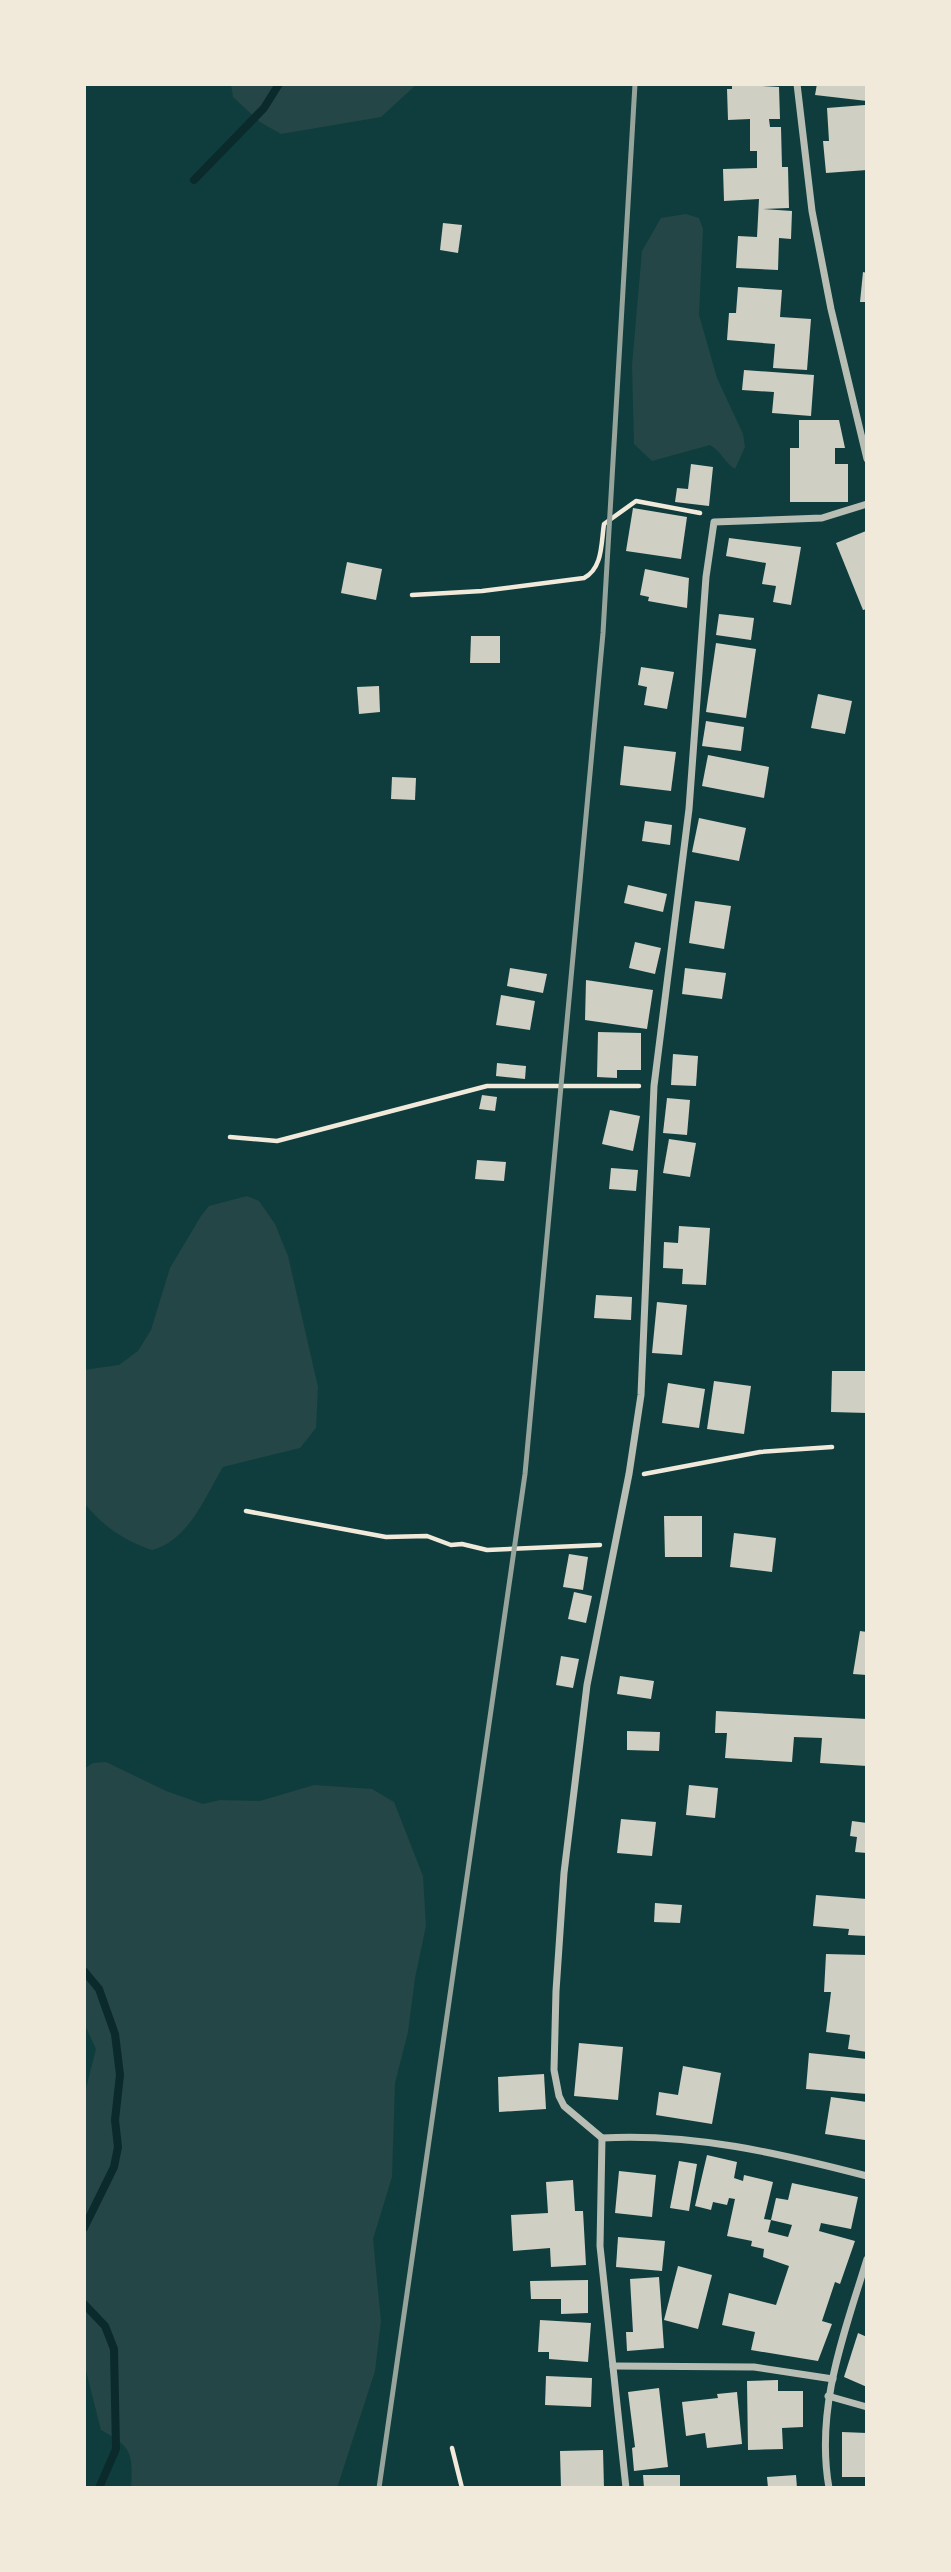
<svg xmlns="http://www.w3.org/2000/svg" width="951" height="2572" font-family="Commissioner,sans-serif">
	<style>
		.green { fill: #244646 }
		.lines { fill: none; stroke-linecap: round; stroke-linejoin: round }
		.stream { stroke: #0a2a2b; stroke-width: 8 }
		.building { fill: #cfcfc3 }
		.path { stroke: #f1e9da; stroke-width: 4.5 }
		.minor { stroke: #b8beb3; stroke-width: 7 }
		.rail { stroke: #97a49c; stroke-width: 5 }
	</style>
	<rect width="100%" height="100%" fill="#0f3d3e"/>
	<g class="green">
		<path d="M231,84H417L381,117L281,134L260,122L233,97Z"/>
		<path d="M686,214L699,218L703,229L699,315L717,378L743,434L745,447L735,469C724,462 722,452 710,445L652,461L634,444L632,365L642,251L661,218Z"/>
		<path d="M247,1196L259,1201L275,1224L288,1256L318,1387L316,1428L300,1448L223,1467C205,1497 189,1540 152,1550C123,1540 104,1527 84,1503V1370L119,1365L138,1351L151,1330L170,1268L201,1216L209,1206Z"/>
		<path d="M106,1762L166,1791L203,1804L220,1800L260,1801L314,1785L372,1789L394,1802L423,1876L426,1926L415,1978L408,2032L395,2083L392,2177L373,2239L381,2321L375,2371L337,2488H131C133,2453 132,2447 101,2430L84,2363V2096L96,2049L84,2023V1769L93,1763Z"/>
	</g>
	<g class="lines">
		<g class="stream">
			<path d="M194,180L264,108L279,84"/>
			<path d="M84,1971L99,1989L115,2034L120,2075L115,2120L118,2147L114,2167L84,2228"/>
			<path d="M84,2304L105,2326L114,2349L116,2449L99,2488"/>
		</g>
	</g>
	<g class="building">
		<path d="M732,84L779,87L780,119H769L770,127H781L782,167H788L789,208L763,209L792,211L791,239L779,238L778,270L736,268L738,236L757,237L759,199L724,201L723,169L757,168V151H750V119L728,120L727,89H732Z"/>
		<path d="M817,84H867V101L815,95Z"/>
		<path d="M865,105L867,170L826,173L823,141H829L827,108Z"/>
		<path d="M443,223L462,225L458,253L440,250Z"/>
		<path d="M863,272L867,273V302H860Z"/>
		<path d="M738,287L782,290L780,317L811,319L807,370L773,368L775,344L727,340L729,313H736Z"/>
		<path d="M744,370L814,375L811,416L772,413L774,392L742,390Z"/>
		<path d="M799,420H839L845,448H835V464H848V502H790V448H799Z"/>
		<path d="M691,464L713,467L709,506L675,502L677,488L688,489Z"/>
		<path d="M633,508L687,517L681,559L626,551Z"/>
		<path d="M866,531L867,609L863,610L836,543Z"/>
		<path d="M729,538L801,547L791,605L773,602L776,586L762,584L766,563L726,556Z"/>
		<path d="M347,562L382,569L376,600L341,593Z"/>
		<path d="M645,569L689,578L687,608L648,601L649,597L640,595Z"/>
		<path d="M719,614L754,618L751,640L716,635Z"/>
		<path d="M471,636H500V663H470Z"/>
		<path d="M716,643L756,649L746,718L706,712Z"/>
		<path d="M641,667L674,672L667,709L644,705L647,687L638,685Z"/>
		<path d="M379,686L380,712L359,714L357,687Z"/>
		<path d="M818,694L852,701L845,734L811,728Z"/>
		<path d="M706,721L744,727L741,751L702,746Z"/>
		<path d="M624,746L676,752L671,791L620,785Z"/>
		<path d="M708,755L769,767L764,798L702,786Z"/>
		<path d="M392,777L416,778L415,800L391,799Z"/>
		<path d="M699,818L746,828L739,861L692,852Z"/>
		<path d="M645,821L672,825L670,845L642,841Z"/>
		<path d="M628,885L667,894L663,912L624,903Z"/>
		<path d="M695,901L731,906L724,949L689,943Z"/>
		<path d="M635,942L661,948L655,974L629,968Z"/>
		<path d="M510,968L547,974L543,993L507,986Z"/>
		<path d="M685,968L726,973L722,999L682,994Z"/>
		<path d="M586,980L653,990L647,1029L585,1020Z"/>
		<path d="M501,995L535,1001L530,1030L496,1025Z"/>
		<path d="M598,1032L641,1033V1070H617V1078L597,1077Z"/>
		<path d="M673,1054L698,1056L696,1086L671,1085Z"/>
		<path d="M497,1063L526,1066L525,1079L496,1076Z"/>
		<path d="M482,1095L497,1097L495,1111L479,1109Z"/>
		<path d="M667,1098L690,1100L687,1135L663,1133Z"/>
		<path d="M610,1110L640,1116L633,1151L602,1144Z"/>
		<path d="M669,1139L696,1143L690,1177L663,1173Z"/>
		<path d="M477,1160L506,1162L504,1181L475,1179Z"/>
		<path d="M611,1168L638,1170L636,1191L609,1189Z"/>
		<path d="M679,1226L710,1228L706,1285L682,1284L683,1269L663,1268L664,1242L678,1243Z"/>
		<path d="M596,1295L632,1297L631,1320L594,1318Z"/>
		<path d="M657,1302L687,1305L682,1355L652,1353Z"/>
		<path d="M832,1371H867V1413L831,1412Z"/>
		<path d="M714,1381L751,1386L744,1434L707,1429Z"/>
		<path d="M668,1383L705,1389L699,1428L662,1423Z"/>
		<path d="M664,1516H702V1557H665Z"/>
		<path d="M734,1533L776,1538L772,1572L730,1567Z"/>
		<path d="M569,1554L588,1557L583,1590L563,1587Z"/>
		<path d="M574,1592L592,1596L586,1623L568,1619Z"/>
		<path d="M860,1631L867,1632V1675L853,1674Z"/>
		<path d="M561,1656L579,1659L573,1688L556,1685Z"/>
		<path d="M620,1676L654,1681L651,1699L617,1694Z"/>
		<path d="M716,1711L867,1719V1766L820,1763L822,1738L794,1737L792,1762L725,1758L727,1733H715Z"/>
		<path d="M627,1731L660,1732L659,1751L627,1750Z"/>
		<path d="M689,1785L718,1788L715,1818L686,1815Z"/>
		<path d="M621,1819L656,1822L652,1856L617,1853Z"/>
		<path d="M852,1821L867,1823V1853L855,1852L857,1837L850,1836Z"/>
		<path d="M816,1895L867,1899V1936L848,1935L849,1929L813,1926Z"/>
		<path d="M655,1903L682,1905L680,1923L654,1922Z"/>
		<path d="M826,1954L867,1955V2052L848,2049L850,2035L826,2032L831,1992H824Z"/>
		<path d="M579,2043L623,2047L618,2100L574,2096Z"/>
		<path d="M809,2053L867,2059V2094L806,2089Z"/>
		<path d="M683,2066L721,2073L712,2124L656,2115L659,2092L678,2095Z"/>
		<path d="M544,2074L546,2109L499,2112L498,2077Z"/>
		<path d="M831,2097L867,2102L865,2140L825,2134Z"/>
		<path d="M707,2155L737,2162L734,2178L743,2181L744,2175L773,2182L764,2219L771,2220L768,2232L788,2237L792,2225L771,2220L776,2198L788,2200L792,2183L858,2197L851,2229L821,2223L819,2231L855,2241L840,2284L835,2282L822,2321L832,2324L818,2361L751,2350L755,2332L722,2325L729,2293L776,2305L789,2266L763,2257L764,2249L751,2246L752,2241L727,2236L735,2199L729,2198L727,2205L713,2202L711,2210L695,2206Z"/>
		<path d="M679,2161L697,2164L689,2211L670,2208Z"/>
		<path d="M619,2171L656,2175L652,2217L615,2213Z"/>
		<path d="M573,2180L575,2211H583L586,2265L551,2267L550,2248L513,2251L511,2215L548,2213L546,2182Z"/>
		<path d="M618,2237L665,2241L662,2271L616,2267Z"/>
		<path d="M678,2266L712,2275L698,2329L664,2320Z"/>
		<path d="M659,2277L664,2348L627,2351L626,2332H633L630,2279Z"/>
		<path d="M588,2280V2313L561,2314V2299H531L530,2281Z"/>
		<path d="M540,2320L591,2323L588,2362L549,2359V2352H538Z"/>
		<path d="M858,2333L867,2337V2387L844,2377Z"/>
		<path d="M546,2376L592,2378L591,2407L545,2405Z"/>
		<path d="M778,2380V2391H803V2427L782,2428L783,2449L748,2450L747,2381Z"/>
		<path d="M659,2388L668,2467L634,2471L632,2448L635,2447L628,2392Z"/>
		<path d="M737,2392L742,2444L707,2448L705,2433L686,2436L682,2402L718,2398L717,2394Z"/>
		<path d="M842,2432L867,2433V2477H842Z"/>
		<path d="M603,2450L604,2488H561L560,2451Z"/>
		<path d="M643,2475H680V2488H644Z"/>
		<path d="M796,2475L797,2488H768L767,2477Z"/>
	</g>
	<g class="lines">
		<g class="path">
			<path d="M412,595L482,591L584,578C603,568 601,543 604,524L636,501L700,513"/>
			<path d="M230,1137L277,1141L487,1086H639"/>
			<path d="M644,1474L760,1452L832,1447"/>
			<path d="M246,1511L386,1537L427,1536L451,1545L462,1544L487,1550L600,1545"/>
			<path d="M452,2448L462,2488"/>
		</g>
		<g class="minor">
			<path d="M797,84L812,211L831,309L867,459"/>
			<path d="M602,2138L564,2106L559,2096L554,2070L556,1991L564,1873L587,1685L629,1474L641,1395L654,1086L689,809L706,577L714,522L822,518L867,504"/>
			<path d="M602,2138L600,2246L626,2488"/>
			<path d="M602,2138C693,2133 779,2153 867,2176"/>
			<path d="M613,2366L754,2367L833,2379"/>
			<path d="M828,2396L867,2407"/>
			<path d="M829,2488C815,2408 844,2334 867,2259"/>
		</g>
		<path class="rail" d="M379,2488L525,1474L603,633L635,84"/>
	</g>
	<rect width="951" height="2572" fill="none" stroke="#f1e9da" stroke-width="172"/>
</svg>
